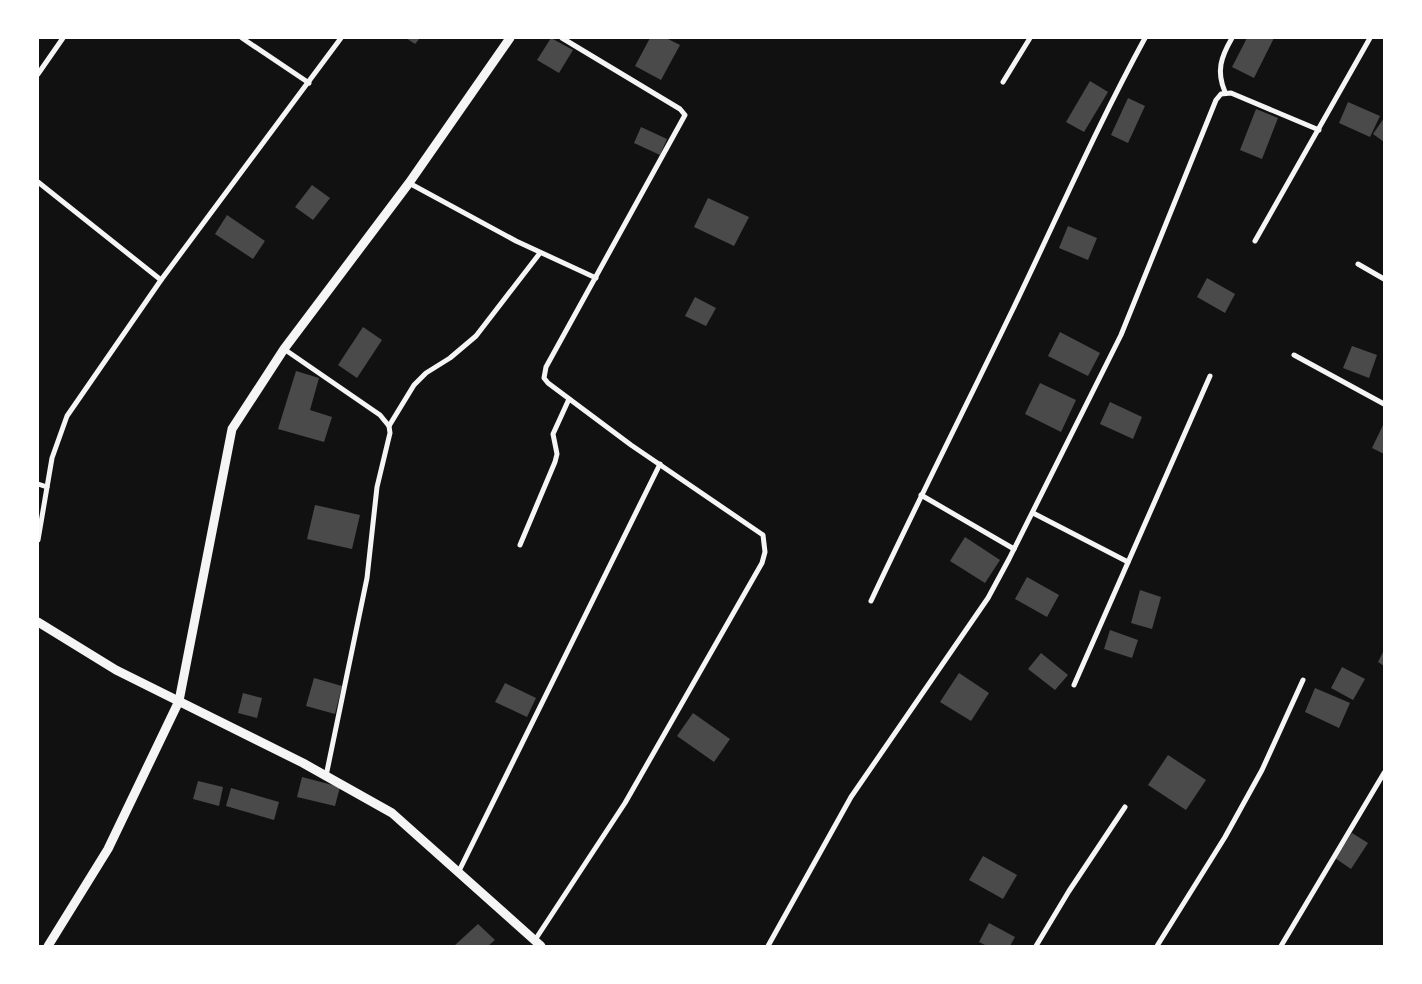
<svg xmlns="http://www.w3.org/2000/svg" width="1422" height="984" font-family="Merriweather,serif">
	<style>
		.building { fill: #4a4a4a }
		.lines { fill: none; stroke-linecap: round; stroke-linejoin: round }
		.minor { stroke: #f5f5f5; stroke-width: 5 }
		.tertiary { stroke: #f5f5f5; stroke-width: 9 }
	</style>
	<rect width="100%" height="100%" fill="#111"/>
	<g class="building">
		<path d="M406,38H420L415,44Z"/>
		<path d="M551,38L573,50L559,73L537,60Z"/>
		<path d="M650,38H666L680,45L661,80L635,66Z"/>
		<path d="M1247,38H1274L1254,78L1232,67Z"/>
		<path d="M1090,81L1108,92L1084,132L1066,122Z"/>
		<path d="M1128,98L1145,106L1128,143L1111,135Z"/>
		<path d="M1348,102L1380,116L1370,137L1339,123Z"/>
		<path d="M1256,109L1278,118L1262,159L1240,150Z"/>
		<path d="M1384,118V142L1373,134Z"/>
		<path d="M641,127L667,139L660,155L634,143Z"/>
		<path d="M312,185L330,198L313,220L295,207Z"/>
		<path d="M708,198L749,217L734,246L694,227Z"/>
		<path d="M227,215L265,241L253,259L215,234Z"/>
		<path d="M1068,226L1097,238L1088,260L1059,248Z"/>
		<path d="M1207,278L1235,294L1225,313L1197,297Z"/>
		<path d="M695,297L716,308L706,326L685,316Z"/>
		<path d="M363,327L382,340L357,378L338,365Z"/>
		<path d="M1060,332L1100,353L1088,376L1048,356Z"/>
		<path d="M1352,346L1377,355L1369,378L1343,368Z"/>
		<path d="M296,371L319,378L310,410L332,417L324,442L278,429Z"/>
		<path d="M1040,383L1076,400L1061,432L1025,414Z"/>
		<path d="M1110,402L1142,417L1133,439L1100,424Z"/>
		<path d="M1384,423V454L1372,448Z"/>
		<path d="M315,505L360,515L352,549L307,539Z"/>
		<path d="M965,537L1000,560L985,583L950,561Z"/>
		<path d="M1027,577L1059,595L1047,617L1015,599Z"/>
		<path d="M1140,590L1161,597L1152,629L1131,623Z"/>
		<path d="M1110,630L1138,640L1132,658L1104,649Z"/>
		<path d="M1384,650V666L1378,662Z"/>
		<path d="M1041,653L1068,675L1055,690L1028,669Z"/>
		<path d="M1342,667L1365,679L1353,700L1331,688Z"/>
		<path d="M959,673L989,693L971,721L940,702Z"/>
		<path d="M314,678L342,686L335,714L306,706Z"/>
		<path d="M505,683L536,698L527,717L495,702Z"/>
		<path d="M1315,688L1350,703L1339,728L1305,712Z"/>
		<path d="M243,693L262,698L257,718L238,713Z"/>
		<path d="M693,713L730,739L714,762L677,736Z"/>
		<path d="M1168,755L1206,780L1186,810L1148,785Z"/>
		<path d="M302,777L340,787L335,806L297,797Z"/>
		<path d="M198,781L223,787L219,806L193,799Z"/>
		<path d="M231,788L279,802L274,820L226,806Z"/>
		<path d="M1352,833L1368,843L1351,869L1335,858Z"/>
		<path d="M983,856L1017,875L1003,899L969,880Z"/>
		<path d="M989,923L1015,937L1010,946H987L979,942Z"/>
		<path d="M478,924L495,940L488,946H454Z"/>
	</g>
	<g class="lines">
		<g class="minor">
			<path d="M242,38L309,83"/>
			<path d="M38,74L63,38"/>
			<path d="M1003,82L1030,38"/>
			<path d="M1225,92C1216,71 1221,57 1232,38"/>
			<path d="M38,182L161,280"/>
			<path d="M409,183L516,241L596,278"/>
			<path d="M1255,241L1370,38"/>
			<path d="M1358,264L1384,279"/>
			<path d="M284,349L380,415L389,426L390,433L377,487L367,578L326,776"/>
			<path d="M1294,355L1384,404"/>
			<path d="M389,426L414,385L426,373L450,358L476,336L540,253"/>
			<path d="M38,484L47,487"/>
			<path d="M921,495L1014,549"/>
			<path d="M1033,513L1128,562"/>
			<path d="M38,540L52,458L67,416L161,280L341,38"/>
			<path d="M520,545L555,462L557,454L553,434L569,399"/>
			<path d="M871,601C917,503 966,406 1013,309C1057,218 1097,126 1145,38"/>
			<path d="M1074,685L1210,376"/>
			<path d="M459,871L660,464"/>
			<path d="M535,940L625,803L762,563L765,552L763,535L631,445L548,383L544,378L546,367L685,115L680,109L562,38"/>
			<path d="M768,946L851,797L988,598L1009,559L1121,335L1216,100L1221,94L1231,93L1319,130"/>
			<path d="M1036,946L1069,891L1125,807"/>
			<path d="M1157,946L1225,837L1262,770L1303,680"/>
			<path d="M1281,946L1384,773"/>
		</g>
		<g class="tertiary">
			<path d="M38,622L116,670L303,763L392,813L541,946"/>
			<path d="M48,946L108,849L179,701L232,429L284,349L409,183L510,38"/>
		</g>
	</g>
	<rect width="1422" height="984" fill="none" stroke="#ffffff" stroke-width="78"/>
</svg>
